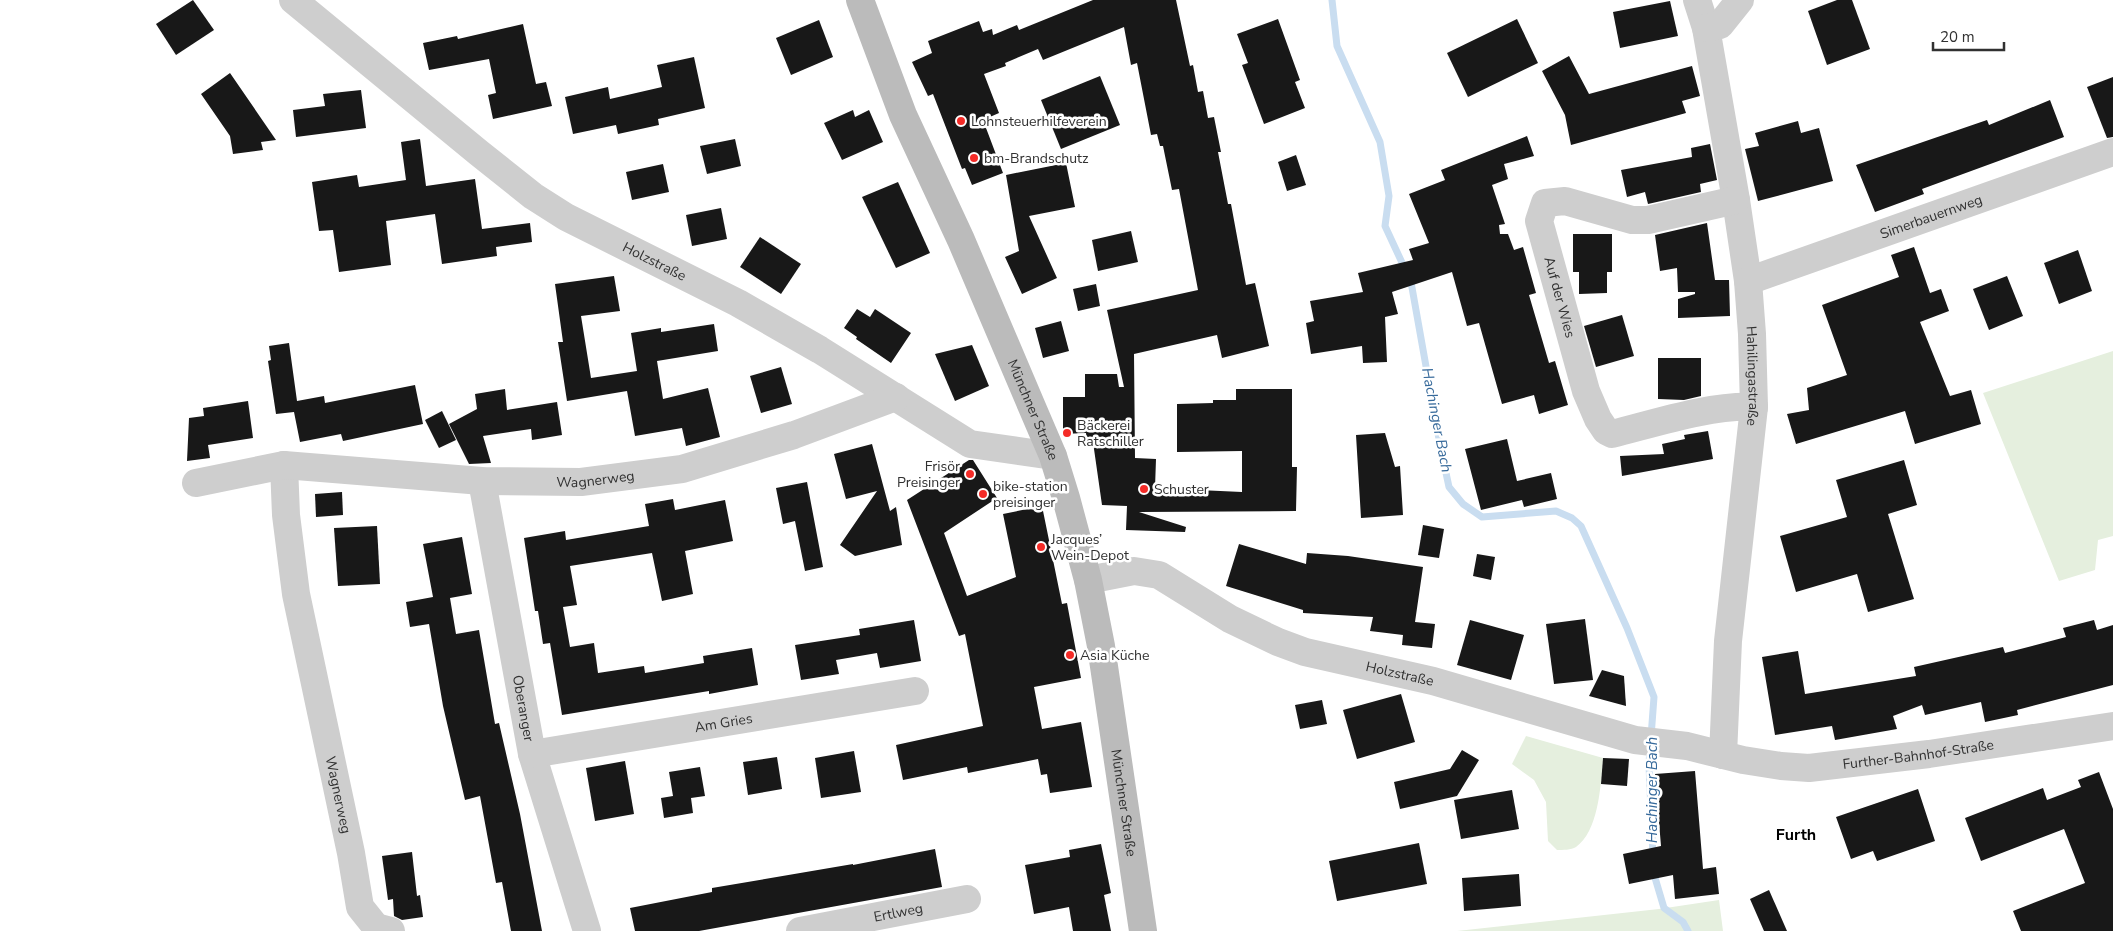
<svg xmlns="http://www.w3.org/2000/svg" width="2113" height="931" font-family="'Nunito Sans',sans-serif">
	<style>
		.green { fill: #e5efde }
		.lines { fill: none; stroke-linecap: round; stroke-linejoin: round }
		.stream { stroke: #c9ddf0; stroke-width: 7 }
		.building { fill: #181818 }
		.minor { stroke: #cecece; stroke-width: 28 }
		.secondary { stroke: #bbb; stroke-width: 28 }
		.poi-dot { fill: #f42b27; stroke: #fff; stroke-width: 2 }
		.labels { text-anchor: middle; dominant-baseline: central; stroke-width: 5; stroke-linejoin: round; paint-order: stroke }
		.poi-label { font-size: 14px; fill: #313131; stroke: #fff; text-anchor: start }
		.street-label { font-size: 14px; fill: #313131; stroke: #fff }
		.water-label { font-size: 15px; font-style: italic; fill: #376a9b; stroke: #fff }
		.quarter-label { font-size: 16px; font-weight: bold; fill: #000; stroke: #fff }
	</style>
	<rect width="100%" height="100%" fill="#fff"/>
	<g class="green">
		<path d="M2113,351V536L2098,540L2095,570L2059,581L1983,393Z"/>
		<path d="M1526,736L1603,758C1601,783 1599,831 1576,847C1571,850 1563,850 1557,850L1548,841L1546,802L1534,780L1512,764Z"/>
		<path d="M1719,900L1723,931H1457L1659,909Z"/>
	</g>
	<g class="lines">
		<g class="stream">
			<path d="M1332,0L1337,46L1380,142L1389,196L1385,226L1411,282L1440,445L1449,487L1463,504L1482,517L1556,511L1572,518L1581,526L1627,628L1654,697L1651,737"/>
			<path d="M1650,748L1649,765L1653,857"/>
			<path d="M1653,871L1664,908L1683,922L1688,931"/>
		</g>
	</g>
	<g class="building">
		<path d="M193,0L214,30L176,55L156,24Z"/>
		<path d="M1093,0H1176L1190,66L1193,65L1198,92L1203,91L1208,118L1214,117L1221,152H1218L1228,204H1231L1246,285L1255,283L1269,346L1222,358L1217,335L1134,354L1135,458L1156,459L1155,488L1242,492V451L1177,452V404L1213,403V400H1236V389H1292V467H1297L1296,511L1139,512L1186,527L1185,532L1126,530L1127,506L1102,505L1093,442H1087L1086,433L1063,434V397H1085V374H1117L1119,387H1124L1107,310L1198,290L1179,189L1172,190L1163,146H1160L1157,134L1151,135L1137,63L1131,65L1124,27L1043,60L1038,49L1005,63L1006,66L984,74L999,113L983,120L1003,173L972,185L965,168L962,169L933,94L928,96L912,62L932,53L928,41L979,21L983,32L992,29L993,35L1017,25L1019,30Z"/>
		<path d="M1837,0H1852L1870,49L1827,65L1808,11Z"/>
		<path d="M1670,1L1678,36L1620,48L1613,12Z"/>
		<path d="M1278,19L1300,80L1295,82L1305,108L1264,124L1242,65L1248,63L1237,34Z"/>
		<path d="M1517,19L1538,63L1468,97L1447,53Z"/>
		<path d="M819,20L833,57L791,75L776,38Z"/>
		<path d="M523,24L536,84L546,82L552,106L493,119L488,95L496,93L489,59L429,70L423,43L457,36L458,39Z"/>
		<path d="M1569,56L1589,94L1692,66L1700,96L1682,101L1686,113L1571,145L1565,115L1542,71Z"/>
		<path d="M694,57L705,108L658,119L659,125L618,134L616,125L573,134L565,97L608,87L610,99L662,87L657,65Z"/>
		<path d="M230,73L276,140L261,142L263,150L233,154L230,136L201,94Z"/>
		<path d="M1100,76L1120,125L1061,149L1041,100Z"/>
		<path d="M2113,77V137L2107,138L2087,87Z"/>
		<path d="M361,90L366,128L296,137L293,110L325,106L323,94Z"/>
		<path d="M2050,100L2064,137L1922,189L1924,194L1875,212L1856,165L1987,120L1989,125Z"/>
		<path d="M853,110L855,117L869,110L883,142L842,160L824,123Z"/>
		<path d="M1798,121L1801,133L1819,128L1833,181L1758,201L1745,149L1759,146L1755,133Z"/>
		<path d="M1527,136L1534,156L1504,164L1508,179L1492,185L1505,224L1499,225L1500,234H1508L1514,250L1523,247L1536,293L1529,295L1549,363L1555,361L1568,405L1539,414L1534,395L1502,404L1479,323L1467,326L1452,272L1392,292L1398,314L1385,317L1387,362L1363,363L1362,346L1311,354L1306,323L1314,321L1310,301L1363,292L1358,273L1413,260L1409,249L1429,243L1409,194L1445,180L1441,170Z"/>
		<path d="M420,139L426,186L475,179L482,229L530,223L532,242L496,247L497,256L442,264L435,214L386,221L391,265L339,272L333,230L319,231L312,182L357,175L359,187L406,180L401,142Z"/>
		<path d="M735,139L741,166L707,174L700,146Z"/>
		<path d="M1710,144L1717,180L1700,184L1701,192L1648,204L1645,192L1627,197L1621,170L1692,157L1691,148Z"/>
		<path d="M1296,155L1306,185L1287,191L1278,162Z"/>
		<path d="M1066,163L1075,207L1029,216L1057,278L1022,294L1005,257L1019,251L1006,175Z"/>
		<path d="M663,164L669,192L632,200L626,172Z"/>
		<path d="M898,182L930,253L896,268L862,197Z"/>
		<path d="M721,208L727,239L692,246L686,215Z"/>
		<path d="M1707,223L1715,280H1729L1730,316L1678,318V299L1695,294V292H1678L1677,268L1660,271L1655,235Z"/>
		<path d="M1131,231L1138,262L1098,271L1092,240Z"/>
		<path d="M1573,234H1612V272H1607V293L1579,294V272H1573Z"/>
		<path d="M760,237L801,264L781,294L740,267Z"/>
		<path d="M1914,247L1930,293L1941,289L1949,311L1920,322L1950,396L1971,390L1981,424L1915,444L1905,411L1796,444L1787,414L1809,410L1807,388L1847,375L1822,305L1899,277L1891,255Z"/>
		<path d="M2078,250L2092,291L2059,304L2044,263Z"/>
		<path d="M614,276L620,311L581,316L591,378L637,371L631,333L661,328V332L714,324L718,351L657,361L663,399L708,388L720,437L686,446L682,428L635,436L627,391L567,401L558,342H563L555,284Z"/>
		<path d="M2007,276L2023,316L1989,330L1973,289Z"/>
		<path d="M1096,284L1100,306L1078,311L1073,289Z"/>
		<path d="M857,309L870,317L875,309L911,333L891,363L856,339L857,337L844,328Z"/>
		<path d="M1622,315L1634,356L1596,367L1584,326Z"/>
		<path d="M1061,321L1069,351L1043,358L1035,328Z"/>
		<path d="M289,343L297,401L324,396L325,403L415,385L423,424L343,441L341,434L300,442L294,412L276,414L268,361L271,360L269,346Z"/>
		<path d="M972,345L989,386L955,401L935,354Z"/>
		<path d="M1658,358H1701V396L1684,400L1658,399Z"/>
		<path d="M781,367L792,404L761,413L750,376Z"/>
		<path d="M505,389L507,410L557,402L562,435L532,440L531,429L483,436L491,463L469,464L449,424L477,409L475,394Z"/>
		<path d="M248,401L253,438L208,445L210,458L187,461L189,418L204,416L203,408Z"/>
		<path d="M442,411L456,440L439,448L425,420Z"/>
		<path d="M1708,431L1713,459L1622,476L1620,456L1664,454L1662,444L1685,439L1684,435Z"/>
		<path d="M1385,433L1395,467L1400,466L1403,515L1361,518L1356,435Z"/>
		<path d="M1507,439L1517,481L1551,473L1557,499L1524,507L1522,500L1481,510L1465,449Z"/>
		<path d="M872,444L890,511L896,507L902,545L855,556L840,545L877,491L846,499L834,454Z"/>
		<path d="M969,460H973L997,498L944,533L967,596L1016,577L1003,514L1042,506L1062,604L1067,603L1081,678L1034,687L1042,729L1081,722L1092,787L1050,793L1047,774L1041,775L1038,759L968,773L967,767L903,780L896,745L983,726L965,634L959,636L907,500Z"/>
		<path d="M1904,460L1917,505L1888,514L1914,599L1868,612L1857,574L1796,592L1780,536L1847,517L1836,480Z"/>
		<path d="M807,482L823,567L805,571L795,521L783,524L776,488Z"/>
		<path d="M342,492L343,515L316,517L315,494Z"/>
		<path d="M673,499L675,510L725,500L733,541L685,551L693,594L662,601L652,553L570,566L577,605L563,607L570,647L594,643L598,673L644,666L645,673L704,663L703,656L752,648L758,685L709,694V691L562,715L550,643L543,644L538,611H535L524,538L565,531L566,540L649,526L645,504Z"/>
		<path d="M1423,525L1444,529L1439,558L1418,555Z"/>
		<path d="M377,526L380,584L338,586L334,528Z"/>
		<path d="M462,537L472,594L450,598L456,634L479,630L495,724L499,723L520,814L542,931H511L502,882L496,883L480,796L465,800L443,706L429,624L410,627L406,602L433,597L423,544Z"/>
		<path d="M1239,544L1306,564L1307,553L1348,556L1423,567L1415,622L1435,624L1432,648L1402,645L1403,635L1370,631L1373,617L1303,613V610L1226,586Z"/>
		<path d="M1477,554L1495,557L1491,580L1473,576Z"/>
		<path d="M1585,619L1593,680L1554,684L1546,624Z"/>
		<path d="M914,620L921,661L880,668L877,653L836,660L839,674L801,680L795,645L860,635L859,629Z"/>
		<path d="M1470,620L1524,635L1511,680L1457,665Z"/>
		<path d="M2094,620L2097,630L2113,625V685L2017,710L2018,715L1985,722L1981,702L1925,715L1922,705L1893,716L1897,729L1835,740L1832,726L1775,735L1762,657L1798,651L1805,694L1916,676L1914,667L2003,647L2005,653L2066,637L2063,628Z"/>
		<path d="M1602,670L1624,676L1626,706L1589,696Z"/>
		<path d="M1401,694L1415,742L1357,759L1343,710Z"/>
		<path d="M1322,700L1327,724L1300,729L1295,705Z"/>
		<path d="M1462,750L1479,760L1457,796L1400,809L1394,782L1450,769Z"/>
		<path d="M854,751L861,792L821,798L815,758Z"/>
		<path d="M777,757L782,789L748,795L743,762Z"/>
		<path d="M1603,758L1629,759L1627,786L1601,784Z"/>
		<path d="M625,761L634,814L595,821L586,768Z"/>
		<path d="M700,767L705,796L691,798L693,813L664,818L661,798L673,796L669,772Z"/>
		<path d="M1695,771L1703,869L1716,867L1719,894L1675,899L1673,875L1629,884L1623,854L1661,846L1655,774Z"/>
		<path d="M2099,772L2113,809V931H2021L2013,911L2085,883L2064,829L1981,861L1965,818L2043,788L2047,800L2081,787L2078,780Z"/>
		<path d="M1918,789L1935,841L1877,861L1873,851L1851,859L1836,817Z"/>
		<path d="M1512,790L1519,829L1461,839L1454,800Z"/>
		<path d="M1419,843L1427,884L1337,901L1329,861Z"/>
		<path d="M1101,844L1111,893L1104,895L1111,931H1073L1069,907L1034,914L1025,865L1070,857L1069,850Z"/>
		<path d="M935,849L942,887L699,931H635L630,908L712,892V888L853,864V865Z"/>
		<path d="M412,852L417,896L420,895L423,917L402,920L394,916L393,899L388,900L382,856Z"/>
		<path d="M1519,874L1521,906L1464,911L1462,878Z"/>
		<path d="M1769,890L1787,931H1764L1750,899Z"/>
	</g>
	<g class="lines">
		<g class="minor">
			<path id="s1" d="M293,0L479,153L533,196L566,217L738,303L820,350L970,444L1053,456"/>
			<path id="s2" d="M1697,0L1706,28L1736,200L1748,281L1752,334L1754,407L1728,641L1723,755"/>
			<path d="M1706,28L1720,25L1740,0"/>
			<path id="s3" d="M1736,200L1648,220H1632L1565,201L1545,203L1539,221L1586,391L1598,419L1606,431L1612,434C1656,423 1710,405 1754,407"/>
			<path id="s4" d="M1748,281L2113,152"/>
			<path id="s5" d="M284,465L286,515L296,594L351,853L360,907L376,927L391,931"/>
			<path id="s6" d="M482,481L532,754L587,931"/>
			<path id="s7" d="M196,483L284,465L482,481L581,482L682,469L794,435L896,397"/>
			<path id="s8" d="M1088,580L1134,571L1159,575L1230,619L1278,642L1305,652L1433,681L1635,740L1687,746L1743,760L1781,766L1809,768L1929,754L2113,726"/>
			<path id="s9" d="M532,754L915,691"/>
			<path id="s10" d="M800,931L967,899"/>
		</g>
		<path class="secondary" id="s11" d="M860,0L903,115L961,240L1032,407L1053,456L1066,498L1088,580L1101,646L1143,931"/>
	</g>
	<g class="poi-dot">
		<circle cx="961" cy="121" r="5"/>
		<circle cx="974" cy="158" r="5"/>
		<circle cx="1067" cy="433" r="5"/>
		<circle cx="970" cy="474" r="5"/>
		<circle cx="1144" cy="489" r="5"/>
		<circle cx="983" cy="494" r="5"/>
		<circle cx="1041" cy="547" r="5"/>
		<circle cx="1070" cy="655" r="5"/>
	</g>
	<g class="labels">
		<g class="poi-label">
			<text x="971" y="121">Lohnsteuerhilfeverein</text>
			<text x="984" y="158">bm-Brandschutz</text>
			<text x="1077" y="425">Bäckerei<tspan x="1077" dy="16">Ratschiller</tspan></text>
			<text x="960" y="466" text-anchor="end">Frisör<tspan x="960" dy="16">Preisinger</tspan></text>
			<text x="993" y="486">bike-station<tspan x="993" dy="16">preisinger</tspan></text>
			<text x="1154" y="489">Schuster</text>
			<text x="1051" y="539">Jacques’<tspan x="1051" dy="16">Wein-Depot</tspan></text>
			<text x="1080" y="655">Asia Küche</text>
		</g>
		<g class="street-label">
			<text stroke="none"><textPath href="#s4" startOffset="194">Simerbauernweg</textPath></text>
			<text stroke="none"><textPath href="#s1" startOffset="448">Holzstraße</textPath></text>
			<text stroke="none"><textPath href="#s3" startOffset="294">Auf der Wies</textPath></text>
			<text stroke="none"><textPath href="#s2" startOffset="381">Hahilingastraße</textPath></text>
			<text stroke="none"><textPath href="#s11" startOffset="445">Münchner Straße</textPath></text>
			<text stroke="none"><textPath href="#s7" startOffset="402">Wagnerweg</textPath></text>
			<text stroke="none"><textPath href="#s8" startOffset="335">Holzstraße</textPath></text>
			<text stroke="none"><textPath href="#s6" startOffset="231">Oberanger</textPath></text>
			<text stroke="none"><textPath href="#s9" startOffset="194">Am Gries</textPath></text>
			<text stroke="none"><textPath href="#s8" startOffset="866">Further-Bahnhof-Straße</textPath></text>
			<text stroke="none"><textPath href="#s5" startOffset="335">Wagnerweg</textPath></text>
			<text stroke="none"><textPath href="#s11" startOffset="850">Münchner Straße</textPath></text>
			<text stroke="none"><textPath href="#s10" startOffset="100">Ertlweg</textPath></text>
		</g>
		<g class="water-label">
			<text transform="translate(1437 420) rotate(79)">Hachinger Bach</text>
			<text transform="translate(1652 790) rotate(-90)">Hachinger Bach</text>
		</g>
		<g class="quarter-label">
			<text x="1796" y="835">Furth</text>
		</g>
	</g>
	<path d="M1933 42v8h71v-8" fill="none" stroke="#313131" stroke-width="2.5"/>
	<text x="1940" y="42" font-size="15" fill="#313131" stroke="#ffffff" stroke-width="4" paint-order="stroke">20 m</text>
</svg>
